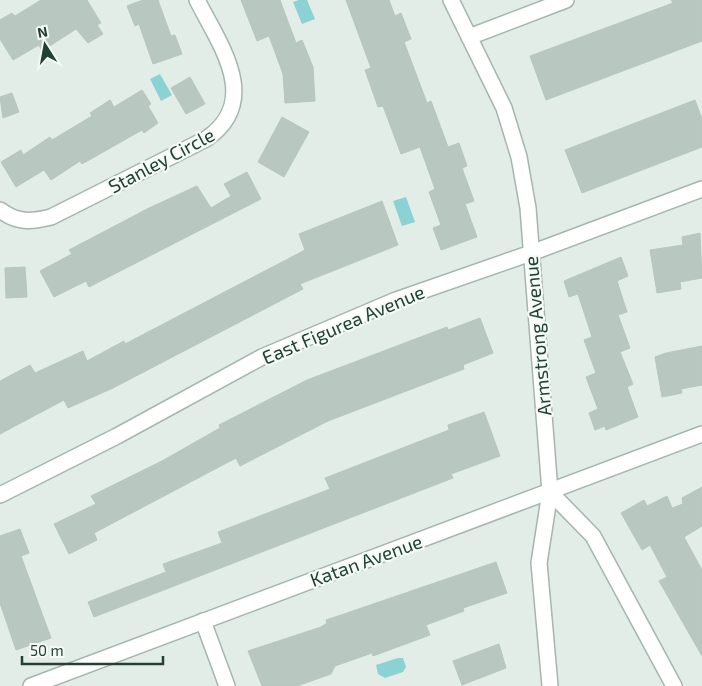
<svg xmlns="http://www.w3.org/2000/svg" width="702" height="686" font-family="'Exo 2',sans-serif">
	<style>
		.water { fill: #8ad2d4 }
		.building { fill: #b8c8c0; stroke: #b5c7be }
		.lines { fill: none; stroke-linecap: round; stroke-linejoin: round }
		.minor-casing { stroke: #a5b6ae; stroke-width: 18 }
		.tertiary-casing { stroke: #a5b6ae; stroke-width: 18 }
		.minor { stroke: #fff; stroke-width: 15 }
		.tertiary { stroke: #fff; stroke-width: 15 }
		.labels { text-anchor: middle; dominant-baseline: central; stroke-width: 4.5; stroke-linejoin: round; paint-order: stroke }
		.street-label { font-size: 19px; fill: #224034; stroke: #f4faf6 }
	</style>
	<rect width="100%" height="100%" fill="#e3ede8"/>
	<g class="water">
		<path d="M299,0H307L315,19L302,24L293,2Z"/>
		<path d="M160,74L172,95L161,101L150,79Z"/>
		<path d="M406,197L415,222L402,226L393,201Z"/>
		<path d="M398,658H403L406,667L403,672L385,678L378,674L376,665Z"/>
	</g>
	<g class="building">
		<path d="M41,0H87L101,23L97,25L103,34L88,43L76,29L42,51L39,45L13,60L0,39V20L12,13L15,16Z"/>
		<path d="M143,0H158L171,36L175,35L182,54L153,64L139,24L135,26L127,6Z"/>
		<path d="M241,0H280L296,43L302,40L313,67L315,101L285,103L283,74L269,36L257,41Z"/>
		<path d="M346,0H389L395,16L401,13L411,39L404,42L427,103L431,101L448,147L459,143L467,166L462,168L474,201L465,204L477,237L441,250L433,228L441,225L429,192L435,189L420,147L401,154L383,106L378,107L365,70L371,68Z"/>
		<path d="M671,0H702V41L546,100L530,56L673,3Z"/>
		<path d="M190,77L205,104L186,114L171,88Z"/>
		<path d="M142,90L151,104L148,106L158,123L144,133L142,130L82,164L80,161L51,180L44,170L16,187L1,162L21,150L23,155L50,137L52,140L92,116L90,113L110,100L114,107Z"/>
		<path d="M12,93L19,112L3,118L0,97Z"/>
		<path d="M695,100L702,119V147L582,193L565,150Z"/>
		<path d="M282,117L309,132L284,177L258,162Z"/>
		<path d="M247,172L261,199L89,287L86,281L54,297L40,271L72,254L69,250L149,208L197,186L211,208L231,196L224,184Z"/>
		<path d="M382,201L398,245L300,284L303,289L113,388L68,408L64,400L0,434V381L30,365L35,373L83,351L87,361L124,341L125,344L305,250L299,234Z"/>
		<path d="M700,233L702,278L680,282L681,289L657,293L650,250L683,245L682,237Z"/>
		<path d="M621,257L628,276L617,281L627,312L618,315L630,348L620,352L633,384L627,387L638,417L606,430L605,426L595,430L589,413L598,409L586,377L596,373L584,340L592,337L578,294L569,297L564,281Z"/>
		<path d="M25,267L27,297L6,298L5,268Z"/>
		<path d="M480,318L493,353L463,365L464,369L328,421L240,466L236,458L94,533L97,540L69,554L54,524L96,504L91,496L162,461L220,428L219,425L307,380L447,327L448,330Z"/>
		<path d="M702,346V385L681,389L682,393L662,397L655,357L666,353Z"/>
		<path d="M484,412L500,456L451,474L453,478L94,617L88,602L166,572L163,564L222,543L218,532L330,489L325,478L449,430L448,425Z"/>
		<path d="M702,487V526L684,537L702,570V656L659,581L667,577L650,545L642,550L621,513L644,500L647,506L667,496L672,508L683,504L682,498Z"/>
		<path d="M20,529L29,553L21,556L51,638L16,650L0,603V536Z"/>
		<path d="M496,562L507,593L463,608L464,611L426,625L430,635L373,656L372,653L335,666L331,674L297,686H262L248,651L321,627L327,623L326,620L344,614Z"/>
		<path d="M499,644L506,668L462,685L453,661Z"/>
	</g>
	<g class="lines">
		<g class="minor-casing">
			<g id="minor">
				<path d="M469,37L566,0"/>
				<path d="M0,210C17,223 31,222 51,217L206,139C262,101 220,45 197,0"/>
				<path d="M550,492L593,536L674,686"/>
				<path d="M0,495L117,436L262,357L396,300L531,253L702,189"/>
				<path d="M203,621L227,686"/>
				<path d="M31,686L702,434"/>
			</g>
		</g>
		<g class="tertiary-casing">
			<path id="tertiary" d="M451,0L504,108L519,157L528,208L550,492L539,563L550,686"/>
		</g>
		<use href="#minor" class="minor"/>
		<use href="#tertiary" class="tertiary"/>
	</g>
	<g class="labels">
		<g class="street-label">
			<text transform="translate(161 160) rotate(-28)">Stanley Circle</text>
			<text transform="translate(343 324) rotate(-23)">East Figurea Avenue</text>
			<text transform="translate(537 336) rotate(-95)">Armstrong Avenue</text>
			<text transform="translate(366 560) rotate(-20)">Katan Avenue</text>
		</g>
	</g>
	<g transform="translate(45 45) rotate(349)" stroke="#f4faf6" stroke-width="4" paint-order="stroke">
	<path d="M0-4L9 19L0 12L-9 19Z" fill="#224034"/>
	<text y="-8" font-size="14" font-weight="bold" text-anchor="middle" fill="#224034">N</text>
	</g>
	<path d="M22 656v8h141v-8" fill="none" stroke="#224034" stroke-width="2.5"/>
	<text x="30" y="656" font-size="15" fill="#224034" stroke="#f4faf6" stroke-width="4" paint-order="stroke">50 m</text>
</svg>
